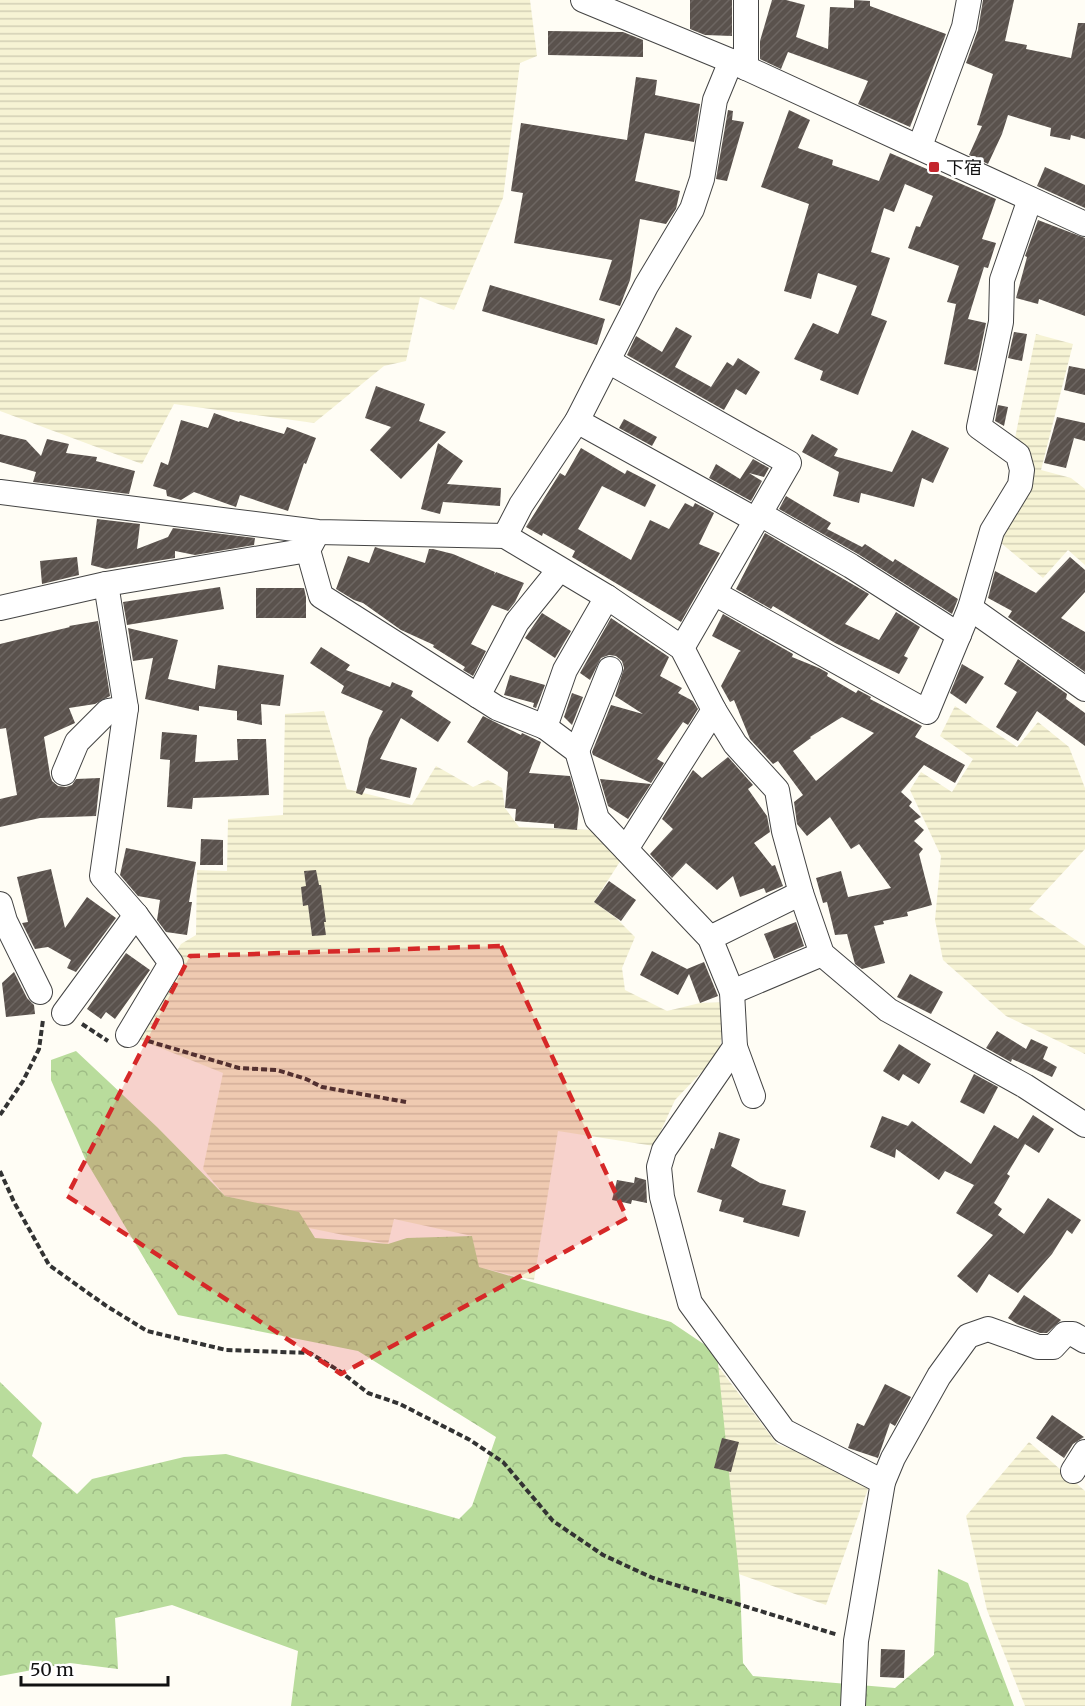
<svg xmlns="http://www.w3.org/2000/svg" width="1085" height="1706" font-family="Merriweather,'Noto Sans JP',serif">
	<style>
		.farmland { fill: url(#farmland-rules) }
		.forest { fill: url(#forest-crowns) }
		.building { fill: url(#building-hatch); fill-rule: evenodd }
		.lines { fill: none; stroke-linecap: round; stroke-linejoin: round }
		.minor-casing { stroke: #444; stroke-width: 26 }
		.path { stroke: #333; stroke-width: 4; stroke-dasharray: 6 3; stroke-linecap: butt }
		.minor { stroke: #fff; stroke-width: 24 }
		.marked { fill: #d62828; fill-opacity: 0.2; stroke: #d62828; stroke-width: 4.5; stroke-dasharray: 12 8; stroke-linejoin: round }
		.poi-dot { fill: #c4262e; stroke: #fff; stroke-width: 2 }
		.labels { text-anchor: middle; dominant-baseline: central; stroke-width: 6; stroke-linejoin: round; paint-order: stroke }
		.poi-label { font-size: 18px; fill: #111; stroke: #fff; text-anchor: start }
	</style>
	<defs>
		<pattern id="farmland-rules" width="6" height="5" patternUnits="userSpaceOnUse" patternTransform="scale(1.5)"><rect width="6" height="5" fill="#f6f3d4"/><path d="M0 2.5h6" fill="none" stroke="#d2cfb5"/></pattern>
		<pattern id="forest-crowns" width="20" height="18" patternUnits="userSpaceOnUse" patternTransform="scale(1.5)"><rect width="20" height="18" fill="#b9dc9c"/><path d="M2 6a3 3 0 1 1 6 0M12 15a3 3 0 1 1 6 0" fill="none" stroke="#9ebc85"/></pattern>
		<pattern id="building-hatch" width="6" height="6" patternUnits="userSpaceOnUse" patternTransform="scale(1.5)"><rect width="6" height="6" fill="#5a524d"/><path d="M-1 1l2-2M0 6l6-6M5 7l2-2" fill="none" stroke="#6d6662"/></pattern>
	</defs>
	<rect width="100%" height="100%" fill="#fffdf5"/>
	<g class="farmland">
		<path d="M0,0H530L537,56L520,63L503,198L454,310L420,297L406,361L384,366L314,423L174,404L142,464L0,411Z"/>
		<path d="M1036,334L1073,344L1041,470L1071,478L1085,489V565L1068,550L1043,578L1001,543L1025,485L1014,443Z"/>
		<path d="M955,706L1017,747L1038,722L1069,747L1085,788V849L1029,909L1085,946V1054L1006,1016L943,960L935,920L941,856L910,790L921,772L952,792L973,759L940,736Z"/>
		<path d="M324,711L347,789L412,805L436,766L473,787L488,780L502,788L505,808L519,827L592,830L621,860L594,902L616,918L635,937L622,968L625,990L667,1011L700,1003L727,1002L719,1054L675,1100L654,1146L558,1131L534,1280L478,1267L472,1236L394,1219L388,1244L304,1227L247,1201L225,1196L203,1169L223,1073L128,1035L181,944L196,935L197,870L227,871L228,819L283,815L285,714Z"/>
		<path d="M714,1361L777,1444L872,1478L826,1605L649,1542Z"/>
		<path d="M1029,1442L1085,1491V1706H1025L987,1610L966,1516Z"/>
	</g>
	<path class="forest" d="M76,1051L157,1127L225,1196L299,1212L315,1238L388,1244L407,1238L472,1236L479,1267L671,1322L717,1353L740,1584L743,1663L753,1676L895,1688L934,1655L938,1569L968,1583L1014,1706H291L298,1651L172,1605L115,1618L118,1669L70,1663L0,1676V1382L42,1423L32,1456L77,1494L92,1479L184,1457L226,1454L459,1519L472,1506L496,1437L358,1351L178,1315L86,1161L51,1080V1060Z"/>
	<g class="building">
		<path d="M690,0H732V36L705,35L690,29Z"/>
		<path d="M772,0H786L805,5L796,37L828,49L830,7L854,8V0L870,1V6L946,34L910,127L858,104L868,81L788,52L781,69L760,59V41Z"/>
		<path d="M983,0H1014L1005,41L1027,45L1026,49L1071,58L1078,23H1085V139L1071,135L1070,140L1050,136L1051,128L1008,115L1002,134L988,164L969,155L982,126L977,125L993,74L966,63L978,30Z"/>
		<path d="M548,31L623,32L643,40V57L548,55Z"/>
		<path d="M636,77L657,80L655,95L700,104L694,142L645,133L635,181L680,191L676,209L666,224L640,219L630,280L620,306L599,300L612,260L514,243L523,193L511,191L521,123L627,140Z"/>
		<path d="M728,110L733,111L732,120L744,122L727,181L716,179Z"/>
		<path d="M789,110L810,120L798,148L833,160L832,165L879,181L890,153L996,199L982,239L996,243L988,268L984,267L968,319L986,323L976,371L944,364L956,304L947,302L959,266L908,248L916,226L920,227L933,196L905,184L894,212L884,208L871,252L890,258L871,315L887,321L858,395L820,380L823,371L794,359L813,323L838,334L857,286L818,273L811,299L784,291L809,204L761,187Z"/>
		<path d="M1045,167L1085,185V208L1037,186Z"/>
		<path d="M1038,220L1085,238V316L1039,299L1038,304L1016,298L1027,257L1025,256Z"/>
		<path d="M490,285L605,319L597,345L482,311Z"/>
		<path d="M676,327L692,336L675,367L711,387L727,362L733,366L738,358L760,372L746,395L736,389L724,410L627,355L636,336L662,352Z"/>
		<path d="M1014,332L1027,334L1022,361L1008,358Z"/>
		<path d="M1069,366L1085,369V395L1064,390Z"/>
		<path d="M376,386L425,404L419,421L446,432L401,479L370,450L391,427L365,418Z"/>
		<path d="M998,405L1008,407L1004,426L995,421Z"/>
		<path d="M214,413L239,422L240,421L284,434L287,427L316,438L306,464L304,463L288,511L240,495L236,507L194,492L181,500L167,496L166,490L153,486L161,462L168,465L181,420L208,428Z"/>
		<path d="M1057,417L1085,423V441L1074,438L1066,468L1044,463Z"/>
		<path d="M624,419L657,437L652,446L619,428Z"/>
		<path d="M912,430L949,448L933,483L922,478L914,507L861,493L859,503L833,496L839,472L802,452L812,434L838,449L834,456L892,472Z"/>
		<path d="M0,434L26,440L41,456L47,439L69,444L66,453L97,457L96,461L135,471L129,494L33,482L36,472L0,462Z"/>
		<path d="M438,443L463,461L447,484L501,488L500,506L443,502L440,514L421,509Z"/>
		<path d="M581,448L625,474L627,470L656,485L645,507L602,486L578,529L631,560L650,520L669,529L685,503L693,507L695,503L714,513L699,544L720,553L681,622L572,557L575,551L543,533L542,536L526,527L560,473L565,476Z"/>
		<path d="M753,459L769,468L764,477L749,473L762,481L751,501L709,478L716,464L740,479Z"/>
		<path d="M786,496L831,523L827,529L862,547L865,544L893,562L895,559L958,599L952,614L858,554L779,509Z"/>
		<path d="M97,519L140,524L137,549L168,537L173,528L255,538L254,545L195,555L175,551V558L106,569L91,565Z"/>
		<path d="M765,533L869,594L845,624L879,640L896,612L920,627L904,656L908,658L899,674L835,643L773,606L771,609L736,589Z"/>
		<path d="M375,547L425,563L429,549H433L453,554L495,572L494,575L496,572L524,583L515,602L508,611L492,605L471,644L486,651L473,676L463,670L465,667L433,647L434,645L401,630L363,603L354,600L336,589L348,556L369,563Z"/>
		<path d="M77,557L79,575L42,584L40,561Z"/>
		<path d="M1070,557L1085,570V592L1061,618L1085,632V672L1008,617L1012,611L988,598L995,571L1036,593Z"/>
		<path d="M220,587L224,609L127,625L123,602Z"/>
		<path d="M256,588H304L306,597V618H256Z"/>
		<path d="M542,613L571,631L555,658L525,638Z"/>
		<path d="M723,614L793,654L792,657L819,668L828,673L827,676L856,693L858,690L871,697L870,699L922,726L915,737L965,765L955,783L924,765L901,792L912,802L909,806L921,817L914,821L924,830L914,841L923,849L919,854L932,905L907,912L908,916L883,921L884,924L874,926L885,963L862,969L855,964L847,934L835,935L827,902L823,903L816,878L841,871L848,897L891,888L859,844L851,849L830,817L807,836L797,824L794,802L803,795L778,761L773,764L750,739L734,700L730,702L721,686L739,652L741,651L712,636ZM842,717L874,733L816,781L793,751L811,738L810,737Z"/>
		<path d="M611,618L669,657L660,676L682,688L678,693L693,701L698,709L688,725L683,722L657,759L664,763L651,783L593,755L592,752L611,705L643,714L615,696L624,668L622,661L616,656L609,655L601,658L590,680L580,673Z"/>
		<path d="M98,621L110,696L95,704L69,708L75,723L44,737L50,775L52,781L58,786L66,787L72,785L76,779L100,778L96,816L40,818L0,827V799L17,795L6,728L0,729V644L70,627L69,626Z"/>
		<path d="M128,628L178,640L168,679L215,689L218,665L284,675L280,706L261,704L262,725L237,720V711L199,706V711L145,699L153,658L133,661Z"/>
		<path d="M321,647L350,665L346,670L390,687L392,682L413,691L411,696L451,722L438,742L401,718L380,759L417,768L410,798L366,788V787L362,795L356,793L369,738L383,711L341,693L344,686L310,663Z"/>
		<path d="M1018,659L1067,694L1066,699L1085,713V746L1037,711L1018,741L996,727L1017,692L1004,684Z"/>
		<path d="M962,664L984,677L966,704L950,693Z"/>
		<path d="M510,675L545,685L536,708L533,707L534,703L504,695Z"/>
		<path d="M572,693L583,697L572,725L564,717Z"/>
		<path d="M483,716L521,735L522,733L541,742L529,773L570,776L579,808L577,830L554,828V824L515,821L516,809L505,808L508,772L467,742Z"/>
		<path d="M162,732L197,735L195,762L238,760L237,739H266L269,795L193,798L192,809L167,807L170,760L160,759Z"/>
		<path d="M728,757L753,785L748,789L767,816L770,832L754,843L772,866L775,865L783,886L766,893L764,888L740,897L733,876L717,890L686,863L672,878L650,854L673,829L662,819L693,770L702,778Z"/>
		<path d="M600,779L651,784L628,819L608,806Z"/>
		<path d="M201,839L223,840V865H200Z"/>
		<path d="M126,848L196,862L189,902H192L187,935L166,932L157,920L160,900L138,896L120,875Z"/>
		<path d="M51,869L65,928L87,897L116,918L76,972L67,968L71,960L48,947L35,949L22,923L28,922L17,877Z"/>
		<path d="M316,870L319,885H321L326,922H324L326,935L312,936L308,905L303,906L301,887L306,886L304,871Z"/>
		<path d="M609,881L636,900L621,921L594,902Z"/>
		<path d="M796,922L804,946L774,959L764,934Z"/>
		<path d="M652,951L687,969L704,962L718,996L700,1003L689,974L678,995L640,975Z"/>
		<path d="M126,953L150,970L115,1019L106,1012L101,1019L87,1009Z"/>
		<path d="M14,972L27,998L34,1005L35,1014L6,1017L2,983Z"/>
		<path d="M910,974L943,992L931,1014L897,997Z"/>
		<path d="M997,1031L1026,1049L1031,1039L1048,1047L1043,1059L1057,1067L1052,1077L1012,1059L1011,1062L986,1048Z"/>
		<path d="M899,1044L931,1064L919,1084L903,1074L899,1081L883,1071Z"/>
		<path d="M974,1074L998,1087L984,1114L960,1102Z"/>
		<path d="M1033,1115L1054,1129L1039,1153L1025,1144L1007,1174L1010,1176L994,1203L1002,1209L998,1215L1024,1234L1048,1198L1081,1220L1072,1234L1067,1230L1052,1254L1018,1293L989,1274L977,1293L957,1276L993,1235L956,1213L974,1185L945,1171L939,1180L896,1149L895,1158L870,1147L882,1116L908,1126L912,1121L971,1164L994,1125L1018,1139Z"/>
		<path d="M719,1132L740,1139L731,1166L760,1183L786,1190L782,1205L806,1211L799,1237L743,1222L744,1218L719,1211L722,1200L697,1192L711,1148L714,1149Z"/>
		<path d="M635,1177L646,1180L647,1203L632,1200L631,1204L612,1200L617,1180L634,1183Z"/>
		<path d="M1024,1295L1061,1320L1060,1321L1047,1333H1040L1017,1324L1008,1318Z"/>
		<path d="M885,1384L911,1397L895,1426L890,1423L878,1458L848,1448L857,1423L864,1426Z"/>
		<path d="M1052,1415L1084,1437L1073,1444L1064,1458L1036,1438Z"/>
		<path d="M722,1438L739,1442L731,1472L714,1468Z"/>
		<path d="M881,1649L905,1650L904,1678L880,1677Z"/>
	</g>
	<g class="lines">
		<g class="minor-casing">
			<g id="minor">
				<path d="M583,0L731,61L1085,224"/>
				<path d="M746,68V0"/>
				<path d="M920,146L964,27L969,0"/>
				<path d="M608,361L789,463L682,648"/>
				<path d="M577,421L756,520"/>
				<path d="M0,492L318,532L505,536L607,597L682,648L714,710L735,744L777,790L784,831L801,893L822,954L888,1010L1025,1086L1085,1125"/>
				<path d="M760,514L851,566L959,635"/>
				<path d="M505,536L521,505L577,421L646,286L692,209L702,179L715,100L731,61"/>
				<path d="M308,550L321,596L497,708L545,727L577,751L597,819L710,938L732,992L735,1047L664,1150L659,1167L662,1197L690,1303L784,1431L883,1482"/>
				<path d="M106,584L126,708L102,876L136,915L171,963L128,1035"/>
				<path d="M714,593L927,712L970,608L992,531L1020,485L1022,470L1018,455L979,427L1001,322L1002,280L1030,199"/>
				<path d="M0,608L106,584L308,550L315,537"/>
				<path d="M970,608L1085,689"/>
				<path d="M478,696L517,622L559,570"/>
				<path d="M545,727L565,670L607,597"/>
				<path d="M577,751L610,669"/>
				<path d="M64,773L77,742L108,711L126,708"/>
				<path d="M626,849L714,710"/>
				<path d="M0,904L5,921L40,992"/>
				<path d="M710,938L801,893"/>
				<path d="M732,992L822,954"/>
				<path d="M64,1013L136,915"/>
				<path d="M735,1047L753,1096"/>
				<path d="M1073,1471L1085,1452"/>
				<path d="M853,1706L856,1641L883,1482L893,1458L939,1376L968,1336L988,1329L1038,1347H1053L1065,1334H1073L1085,1341"/>
			</g>
		</g>
		<g class="path">
			<path d="M82,1024L108,1041"/>
			<path d="M148,1041L239,1068L277,1070L306,1079L322,1087L406,1102"/>
			<path d="M0,1115L23,1081L39,1049L43,1020"/>
			<path d="M0,1171L14,1202L49,1265L105,1305L147,1331L226,1350L310,1353L341,1372L368,1393L400,1404L470,1440L503,1462L553,1521L603,1555L653,1578L838,1635"/>
		</g>
		<use href="#minor" class="minor"/>
	</g>
	<path class="marked" d="M501,946L627,1218L341,1374L67,1196L190,956Z"/>
	<rect class="poi-dot" x="928" y="161" width="12" height="12" rx="3"/>
	<g class="labels">
		<g class="poi-label">
			<text x="946" y="167">下宿</text>
		</g>
	</g>
	<path d="M21 1676v9h147v-9" fill="none" stroke="#111111" stroke-width="3"/>
	<text x="30" y="1676" font-size="18" fill="#111111" stroke="#ffffff" stroke-width="4.5" paint-order="stroke">50 m</text>
</svg>
